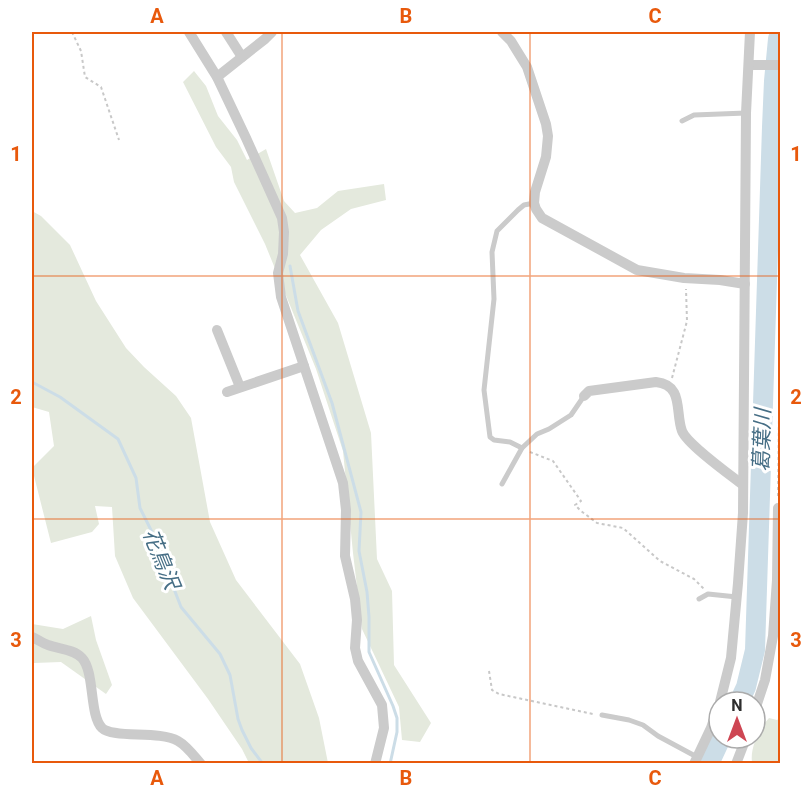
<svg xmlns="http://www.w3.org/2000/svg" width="812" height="795" font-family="Roboto,'Noto Sans JP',sans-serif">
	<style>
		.green { fill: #e4e9dd }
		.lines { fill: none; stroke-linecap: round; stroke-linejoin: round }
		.stream { stroke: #ccdde7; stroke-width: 3 }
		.river { stroke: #ccdde7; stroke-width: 20 }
		.path { stroke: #c8c8c8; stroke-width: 2; stroke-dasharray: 3 3; stroke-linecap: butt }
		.lane { stroke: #cbcbcb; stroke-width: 5 }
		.street { stroke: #cbcbcb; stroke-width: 10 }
		.grid { fill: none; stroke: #e8590c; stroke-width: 1.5; stroke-opacity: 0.55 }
		.labels { text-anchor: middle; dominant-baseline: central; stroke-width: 6; stroke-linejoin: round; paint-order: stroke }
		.water-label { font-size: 21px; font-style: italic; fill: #466e85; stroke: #fff }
		.neatline { fill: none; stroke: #e8590c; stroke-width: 2 }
		.grid-label { font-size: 20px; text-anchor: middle; font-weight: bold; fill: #e8590c }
	</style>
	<rect width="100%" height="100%" fill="#fff"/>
	<g class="green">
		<path d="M194,71L206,86L218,116L237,140L247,160L266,149L284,201L295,213L317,208L338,191L384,184L386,200L351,209L321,230L300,255L338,323L371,433L377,559L392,591L394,665L431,723L420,742L402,740L399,707L362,629L353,553L343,451L316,369L265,244L234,182L231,167L216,147L183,82Z"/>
		<path d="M32,211L41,216L70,245L96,301L126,348L144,367L176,396L191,418L210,522L236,580L300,664L319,718L328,763H249L242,749L208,699L133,598L115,556L112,507L95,506L99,524L92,532L51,543L32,468L54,446L49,412L32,407Z"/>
		<path d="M91,616L96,640L112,685L106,694L61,662L34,663L32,667V624L63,629Z"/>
		<path d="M769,718L777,720L780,718V763H753L752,762C750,748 759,729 769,718Z"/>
	</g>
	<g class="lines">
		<g class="stream">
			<path d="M290,266L298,311L332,403L361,512L359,551L367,592L369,617V652L393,706L397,718V732L390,764"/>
			<path d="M32,382L60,397L118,439L136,478L140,508L152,532L181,607L220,654L230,675L238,719L242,730L251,748L263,764"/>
		</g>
		<g class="river">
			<path d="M739,702L746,687L755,650L772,127L774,81L778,39L780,32"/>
			<path d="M709,764L721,738"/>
		</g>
		<g class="path">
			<path d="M72,32L81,51L85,77L101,87L119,140"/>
			<path d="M672,378L687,321L686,289"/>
			<path d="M530,452L553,461L581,501L575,505L581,511L597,523L623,528L660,561L694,579L704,589"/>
			<path d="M778,496L779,416L780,389"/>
			<path d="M489,671L492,690L499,694L593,714"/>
		</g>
		<g class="lane">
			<path d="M682,121L694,115L746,113"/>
			<path d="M522,448L510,442L494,440L490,437L484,390L494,299L492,252L497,231L518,210L524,205L534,203"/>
			<path d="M502,484L522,448L537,434L549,429L571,415L584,396"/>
			<path d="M699,599L708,594L737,597"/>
			<path d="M602,715L629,720L643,725L658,736L697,757"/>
		</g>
		<g class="street">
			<path d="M189,32L217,77L246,138L282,218L284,232L283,254L278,273L281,297L343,483L346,510L345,556L355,599L357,620L355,648L358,661L382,705L384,728L375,764"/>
			<path d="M226,32L242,57"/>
			<path d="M502,32L511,41L527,67L546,124L548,136L546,157L535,192L534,203L536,209L542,218L637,270L684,278L720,280L745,284"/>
			<path d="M749,65H780"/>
			<path d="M217,77L265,39L272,32"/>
			<path d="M217,330L240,387"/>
			<path d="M227,392L304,366"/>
			<path d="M584,396L589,391L656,382C684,385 675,412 682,431C687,444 730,475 743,485"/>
			<path d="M32,637C37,639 42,643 48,645C59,649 74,649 82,658C95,672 89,715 102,728C113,739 159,730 178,741C187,746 194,756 201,764"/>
			<path d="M720,702L731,658L738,583L743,513L746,113L750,32"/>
			<path d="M755,710L765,680L773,636L777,580L778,508H780"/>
			<path d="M694,764L711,728L719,705"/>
			<path d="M736,764L746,738"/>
		</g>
	</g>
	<path class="grid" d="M282,32V764M530,32V764M32,276H780M32,519H780"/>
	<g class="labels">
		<g class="water-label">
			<text transform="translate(762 440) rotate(-88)">葛葉川</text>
			<text transform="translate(161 559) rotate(68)">花鳥沢</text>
		</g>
	</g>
	<rect width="812" height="795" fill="none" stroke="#ffffff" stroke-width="66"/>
	<g transform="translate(737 720)"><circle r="28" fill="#ffffff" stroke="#ababab" stroke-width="1.5"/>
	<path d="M0-4.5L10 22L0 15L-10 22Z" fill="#ce4653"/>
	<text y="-9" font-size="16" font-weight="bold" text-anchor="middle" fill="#2e2e2e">N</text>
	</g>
	<rect x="33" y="33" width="746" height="729" class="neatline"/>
	<g class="grid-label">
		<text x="157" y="23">A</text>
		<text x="406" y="23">B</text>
		<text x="655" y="23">C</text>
		<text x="16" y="161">1</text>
		<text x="796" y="161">1</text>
		<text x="16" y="404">2</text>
		<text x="796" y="404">2</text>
		<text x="16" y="647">3</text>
		<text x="796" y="647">3</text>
		<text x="157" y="785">A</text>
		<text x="406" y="785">B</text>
		<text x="655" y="785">C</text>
	</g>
</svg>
